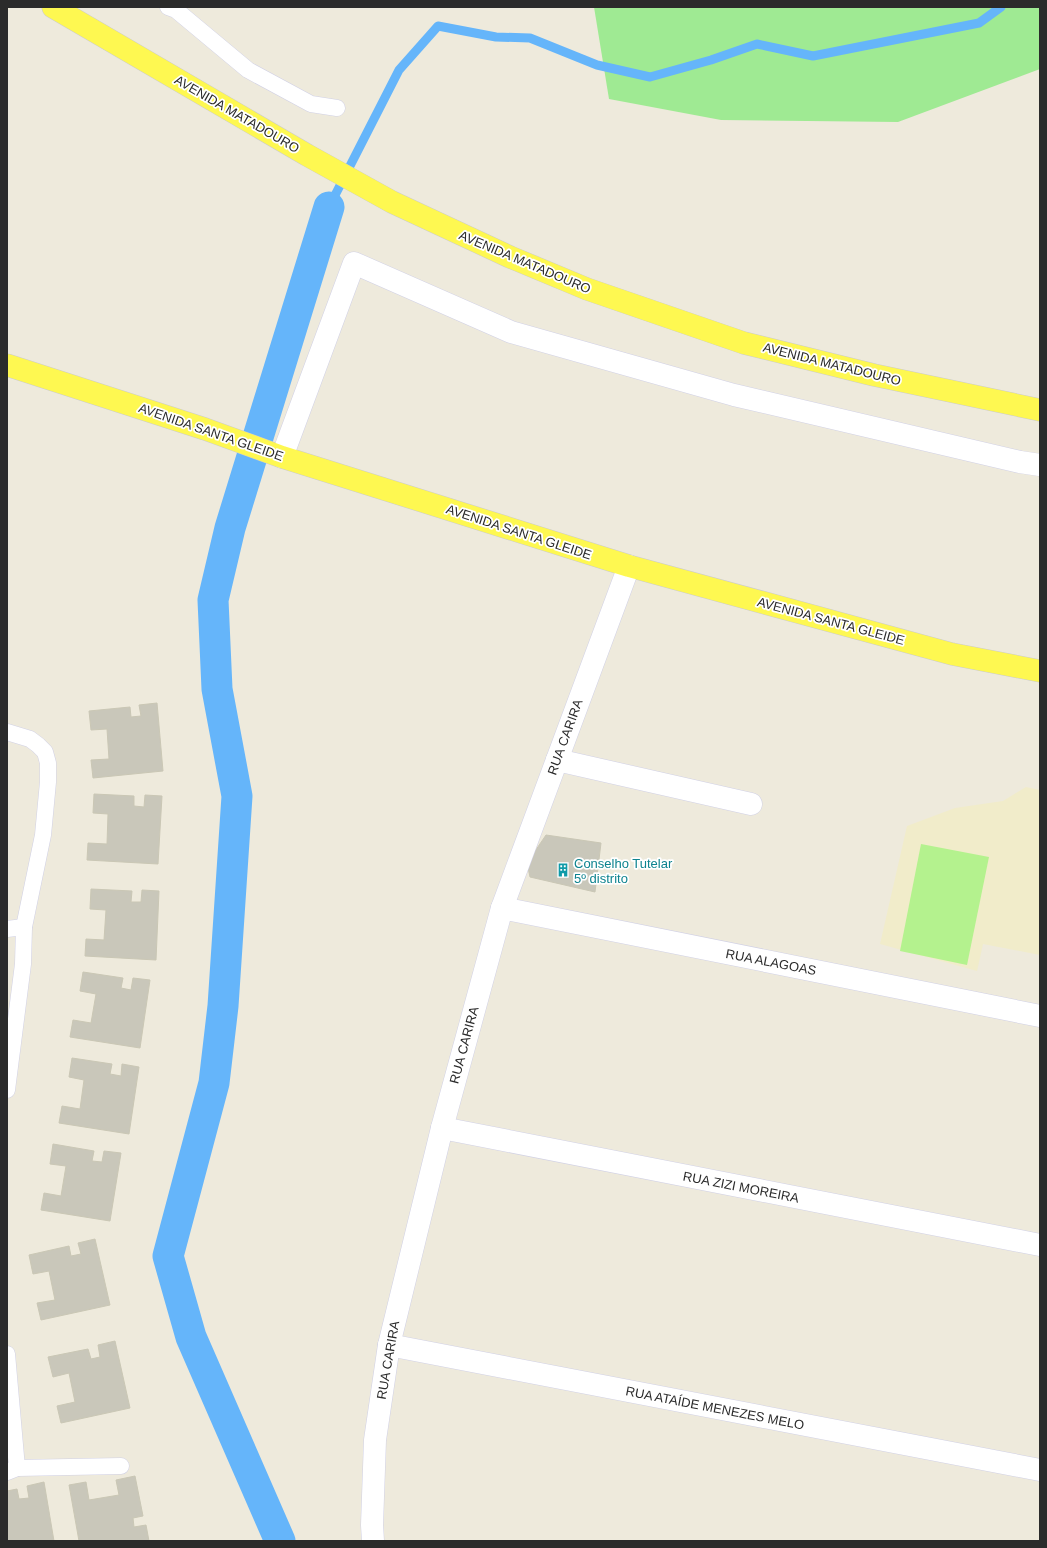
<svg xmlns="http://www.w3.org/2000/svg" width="1047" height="1548" font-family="Arial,sans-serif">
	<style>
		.education { fill: #f1ecca }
		.green { fill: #9fea93 }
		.pitch { fill: #b4f28e }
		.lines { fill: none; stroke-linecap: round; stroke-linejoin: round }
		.stream { stroke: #65b5fa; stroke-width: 9 }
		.canal { stroke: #65b5fa; stroke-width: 31 }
		.building { fill: #c9c7ba; stroke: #cac7b5 }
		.service-casing { stroke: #d1d1e5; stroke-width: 17 }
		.minor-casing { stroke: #d1d1e5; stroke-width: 23 }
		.primary-casing { stroke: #ccc; stroke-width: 23 }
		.service { stroke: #fff; stroke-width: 16 }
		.minor { stroke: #fff; stroke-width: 22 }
		.primary { stroke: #fef851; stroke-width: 22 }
		.labels { text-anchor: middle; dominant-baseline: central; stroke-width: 3.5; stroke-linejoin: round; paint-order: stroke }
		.street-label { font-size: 13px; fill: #2b2b2b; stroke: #fff }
		.culture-label { font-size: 13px; fill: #0d838f; stroke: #fff; text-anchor: start }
	</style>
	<rect width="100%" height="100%" fill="#eeeadc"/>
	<path class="education" d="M1026,787L1040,790V955L983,944L977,971L880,944L907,826L955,808L1003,801Z"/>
	<path class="green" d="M594,7H1040V69L898,122L721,120L609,99Z"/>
	<path class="pitch" d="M921,844L989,857L967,965L900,951Z"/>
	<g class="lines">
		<path class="stream" d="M329,207L399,70L438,26L496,37L530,38L597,65L650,77L711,60L757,44L813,56L979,23L1001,7"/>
		<path class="canal" d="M280,1541L191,1337L168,1256L214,1083L223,1006L237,796L217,689L213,600L230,528L329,207"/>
	</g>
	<g class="building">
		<path d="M157,703L163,771L93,778L91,760L109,759L107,729L91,730L89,711L130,707L131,717L141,716L139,705Z"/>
		<path d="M94,794L134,796V806L144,807L145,795L162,796L158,864L87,860L88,843L107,844L108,814L93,813Z"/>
		<path d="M546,835L601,843L595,892L530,877L527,863Z"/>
		<path d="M91,889L132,891L131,902H141L142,890L159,891L156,960L85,956L86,939L104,940L106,910L90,909Z"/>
		<path d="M83,972L123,978L121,988L131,990L133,978L150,980L140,1048L70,1037L73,1020L91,1023L96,994L80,991Z"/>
		<path d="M72,1058L112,1064L110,1074L121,1076L122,1064L139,1067L129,1134L59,1123L62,1106L80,1109L84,1080L69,1077Z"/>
		<path d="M53,1144L94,1151L92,1161L102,1162L104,1151L121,1153L110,1221L41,1210L44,1193L61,1196L66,1166L50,1164Z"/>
		<path d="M95,1239L110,1305L41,1320L37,1303L55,1300L49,1271L33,1274L29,1255L69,1246L71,1256L81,1254L78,1243Z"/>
		<path d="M115,1341L130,1408L61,1423L57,1406L75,1402L69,1373L53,1377L48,1357L88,1349L91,1359L100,1357L98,1345Z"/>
		<path d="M135,1476L143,1516L133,1518L134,1527L146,1525L149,1541H79L69,1485L86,1482L89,1500L119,1495L116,1480Z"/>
		<path d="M44,1482L54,1541H7V1491L17,1489L19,1499L29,1498L27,1486Z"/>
	</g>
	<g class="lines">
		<g class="service-casing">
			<g id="service">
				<path d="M168,7L176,10L248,70L311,104L337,108"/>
				<path d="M7,732L30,739L38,745L45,752L48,763V782L43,835L24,927L23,964L7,1090"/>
				<path d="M7,929L24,927"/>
				<path d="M7,1354L17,1468"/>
				<path d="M7,1472L17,1468L121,1466"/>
			</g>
		</g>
		<g class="minor-casing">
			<g id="minor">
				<path d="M282,457L354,263L511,332L734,395L1020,462L1040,465"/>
				<path d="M557,760L751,804"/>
				<path d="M502,908L1040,1016"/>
				<path d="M442,1128L1040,1245"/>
				<path d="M389,1345L1040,1470"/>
				<path d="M373,1541L372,1525L375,1440L389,1345L442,1128L502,908L629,566"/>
			</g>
		</g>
		<g class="primary-casing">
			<g id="primary">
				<path d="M53,7L307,155L392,202L510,257L587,289L744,343L874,375L1040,410"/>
				<path d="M7,365L205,429L282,457L629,566L952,654L1040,671"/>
			</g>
		</g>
		<use href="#service" class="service"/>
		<use href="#minor" class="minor"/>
		<use href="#primary" class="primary"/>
	</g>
	<defs>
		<g id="building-bare" transform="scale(1.08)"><path d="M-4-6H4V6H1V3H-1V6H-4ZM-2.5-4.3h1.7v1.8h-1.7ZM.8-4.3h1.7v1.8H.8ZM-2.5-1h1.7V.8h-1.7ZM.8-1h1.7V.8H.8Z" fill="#0f9aa8" stroke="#fff" stroke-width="2.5" paint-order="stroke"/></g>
	</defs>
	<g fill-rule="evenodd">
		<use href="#building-bare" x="563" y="870"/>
	</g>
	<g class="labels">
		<g class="street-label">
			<text transform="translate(237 114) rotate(30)">AVENIDA MATADOURO</text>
			<text transform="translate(525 262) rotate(23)">AVENIDA MATADOURO</text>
			<text transform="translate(832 364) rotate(14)">AVENIDA MATADOURO</text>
			<text transform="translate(211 432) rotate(19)">AVENIDA SANTA GLEIDE</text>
			<text transform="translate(519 532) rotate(18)">AVENIDA SANTA GLEIDE</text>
			<text transform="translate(831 621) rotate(15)">AVENIDA SANTA GLEIDE</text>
			<text transform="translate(565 737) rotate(-70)">RUA CARIRA</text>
			<text transform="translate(771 962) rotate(11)">RUA ALAGOAS</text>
			<text transform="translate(464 1045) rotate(-75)">RUA CARIRA</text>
			<text transform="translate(741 1187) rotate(11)">RUA ZIZI MOREIRA</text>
			<text transform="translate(388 1360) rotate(-80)">RUA CARIRA</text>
			<text transform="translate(715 1408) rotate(11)">RUA ATAÍDE MENEZES MELO</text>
		</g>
		<g class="culture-label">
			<text x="574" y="863">Conselho Tutelar<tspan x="574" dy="15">5º distrito</tspan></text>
		</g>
	</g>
	<rect width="1047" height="1548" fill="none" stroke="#2b2b2b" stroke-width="16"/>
</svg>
